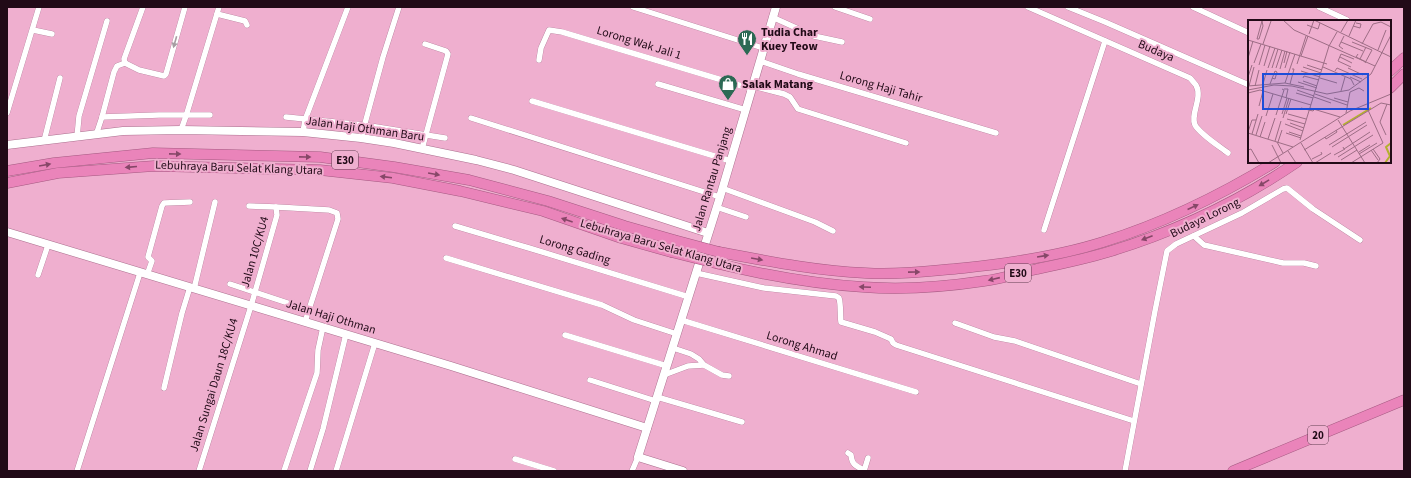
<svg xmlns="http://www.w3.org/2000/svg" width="1411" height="478" font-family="'Source Sans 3',sans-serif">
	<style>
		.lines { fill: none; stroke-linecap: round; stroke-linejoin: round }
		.street-casing { stroke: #ab6f8e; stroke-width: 6 }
		.secondary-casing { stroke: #ab6f8e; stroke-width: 9 }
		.highway-casing { stroke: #a45981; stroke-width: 11 }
		.street { stroke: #fff; stroke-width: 5.5 }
		.secondary { stroke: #fff; stroke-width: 8 }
		.highway { stroke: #ea84ba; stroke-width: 10 }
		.highway-bridge-casing { stroke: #a45981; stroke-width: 11; stroke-linecap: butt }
		.highway-bridge { stroke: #ea84ba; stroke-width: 10 }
		.oneway { fill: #a69da2 }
		.oneway2 { fill: #864768 }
		.labels { text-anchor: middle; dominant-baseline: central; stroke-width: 4; stroke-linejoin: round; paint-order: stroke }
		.shield { fill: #efafcf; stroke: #5f3c4e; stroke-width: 1 }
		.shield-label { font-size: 11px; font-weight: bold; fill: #210a17 }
		.poi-label { font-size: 12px; font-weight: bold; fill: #210a17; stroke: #efafcf; text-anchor: start }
		.street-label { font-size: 12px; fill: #210a17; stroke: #efafcf }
		.inset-river { fill: none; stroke: #b4b02d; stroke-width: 2 }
		.inset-road { fill: none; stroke: #9d6d85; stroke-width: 1 }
		.view { fill: #1d4ed8; fill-opacity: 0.15; stroke: #1d4ed8; stroke-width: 2 }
		.inset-edge { fill: none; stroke: #210a17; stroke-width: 2 }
	</style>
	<rect width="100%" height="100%" fill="#efafcf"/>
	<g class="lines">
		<g class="street-casing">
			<g id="street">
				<path d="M633,7L763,48"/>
				<path d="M835,7L870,19"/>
				<path d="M1028,7L1190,78C1192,80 1194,83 1196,85C1203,98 1190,114 1195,125C1201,135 1219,146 1228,153"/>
				<path d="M1068,7L1105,22L1249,85"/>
				<path d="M1193,7L1249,33"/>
				<path d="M1319,7L1347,20"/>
				<path d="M217,14L245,21L247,25"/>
				<path d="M772,17L814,36L842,42"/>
				<path d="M33,30L52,34"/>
				<path d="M539,60L541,48L549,30L562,32L752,89"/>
				<path d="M760,61L798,74L996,133"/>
				<path d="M125,63L139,70L164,76L166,74L185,7"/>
				<path d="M125,63L124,59L143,7"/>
				<path d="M658,84L746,110"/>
				<path d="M753,86L784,94L790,97L798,109L906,143"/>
				<path d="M532,101L731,161"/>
				<path d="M7,113L39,7"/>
				<path d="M102,117L159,115H210"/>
				<path d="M286,117L364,125L445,138"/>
				<path d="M471,118L720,197"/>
				<path d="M181,130L186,116L219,7"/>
				<path d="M303,132L305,120L348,7"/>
				<path d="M96,135L102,117L114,72L117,66L125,63"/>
				<path d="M77,137L79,116L107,21"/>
				<path d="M361,138L383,57L399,7"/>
				<path d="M44,141L60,78"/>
				<path d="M422,149L448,54L446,51L425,44"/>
				<path d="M722,188L815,222L833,231"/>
				<path d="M276,207L329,210L337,213L338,219L305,322"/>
				<path d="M716,207L746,217"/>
				<path d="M455,226L529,248L689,297"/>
				<path d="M1044,230L1105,41"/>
				<path d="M1194,236L1204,245L1283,263H1304L1316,266"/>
				<path d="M446,258L602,305L634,320L677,334"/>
				<path d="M696,273L764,288L836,296L839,298C841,304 840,315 841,322L875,332L891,339L893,343L896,345L1134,421"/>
				<path d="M38,275L48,245"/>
				<path d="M147,275L152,261L148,257L162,206L164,203L190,202"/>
				<path d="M230,284L309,310"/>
				<path d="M194,289L215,202"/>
				<path d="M681,320L916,392"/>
				<path d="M955,323L994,337L1015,341L1141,384"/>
				<path d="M565,335L667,366"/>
				<path d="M673,348L691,354L699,359L704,365L722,375L729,376"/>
				<path d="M664,375L688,366L704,365"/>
				<path d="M590,380L656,401"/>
				<path d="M164,388L182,313L190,287"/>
				<path d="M657,397L742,422"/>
				<path d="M848,453L851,455C852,465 856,466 864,470"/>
				<path d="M515,459L554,471"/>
				<path d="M77,471L140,273"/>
				<path d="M199,471L251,306L277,215L276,207L249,206"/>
				<path d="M284,471L317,373L318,350L323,327"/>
				<path d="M310,471L323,429L346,334"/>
				<path d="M336,471L375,343"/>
				<path d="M632,471L638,457"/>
				<path d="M864,471L868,458"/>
				<path d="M1125,471L1155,311L1167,251L1176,244L1242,213L1283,189L1287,188L1313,209L1360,240"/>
			</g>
		</g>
		<g class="secondary-casing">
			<g id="secondary">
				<path d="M7,145L123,131L181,130L303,132L361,138L394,143L476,160L514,170L708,233"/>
				<path d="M7,232L451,366L647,428"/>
				<path d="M683,471L638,457L720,197L776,7"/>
			</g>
		</g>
		<g class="highway-casing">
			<g id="highway">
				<path d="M1390,71L1404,58"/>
				<path d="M1390,88L1404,74"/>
				<path d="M7,171L54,163L153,153L320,157L394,167L469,180L548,201L625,226L674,240"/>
				<path d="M7,183L58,173L154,166L320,170L393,178L460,191L543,211L621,238L671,252"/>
				<path d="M719,252C767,261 816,271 865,273C898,275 931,271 964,268C1011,263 1059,256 1103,242C1164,223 1221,195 1275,162"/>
				<path d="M719,264C765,275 814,284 863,287C903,290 944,287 984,281C1002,279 1020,273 1037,269C1061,264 1085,259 1108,252C1174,232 1240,201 1297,162"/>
				<path d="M1233,471L1404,400"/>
			</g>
		</g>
		<use href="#street" class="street"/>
		<use href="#secondary" class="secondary"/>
		<use href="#highway" class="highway"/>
		<g class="highway-bridge-casing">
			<g id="highway-bridge">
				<path d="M674,240L719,252"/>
				<path d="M671,252L719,264"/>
			</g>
		</g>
		<use href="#highway-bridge" class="highway-bridge"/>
	</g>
	<defs><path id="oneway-solid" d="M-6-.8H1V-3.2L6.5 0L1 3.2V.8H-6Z"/></defs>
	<use class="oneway" href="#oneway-solid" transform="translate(175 42) rotate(106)"/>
	<g class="oneway2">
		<use href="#oneway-solid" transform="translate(175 154) rotate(1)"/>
		<use href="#oneway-solid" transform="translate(305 157) rotate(1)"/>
		<use href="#oneway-solid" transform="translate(45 165) rotate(-10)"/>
		<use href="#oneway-solid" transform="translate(131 167) rotate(175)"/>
		<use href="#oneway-solid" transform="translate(434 174) rotate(10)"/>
		<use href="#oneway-solid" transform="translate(386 177) rotate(-173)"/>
		<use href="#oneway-solid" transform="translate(1264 183) rotate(149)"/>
		<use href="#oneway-solid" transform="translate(1193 207) rotate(-25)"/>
		<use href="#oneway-solid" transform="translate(567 220) rotate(-161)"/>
		<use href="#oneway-solid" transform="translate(1147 238) rotate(159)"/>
		<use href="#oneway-solid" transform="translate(1043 256) rotate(-9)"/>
		<use href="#oneway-solid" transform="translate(757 259) rotate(10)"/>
		<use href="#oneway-solid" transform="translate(914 272) rotate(-1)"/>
		<use href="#oneway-solid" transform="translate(994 279) rotate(167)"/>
		<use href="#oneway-solid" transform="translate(865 287) rotate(-177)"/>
	</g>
	<defs>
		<g id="restaurant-pin" transform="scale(1)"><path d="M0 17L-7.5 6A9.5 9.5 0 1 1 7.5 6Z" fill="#2c6954" stroke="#efafcf"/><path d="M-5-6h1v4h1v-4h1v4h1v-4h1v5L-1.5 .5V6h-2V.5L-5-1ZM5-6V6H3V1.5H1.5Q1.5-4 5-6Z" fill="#fff"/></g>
		<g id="shop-pin" transform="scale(1)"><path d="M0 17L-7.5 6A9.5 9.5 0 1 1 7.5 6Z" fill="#2c6954" stroke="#efafcf"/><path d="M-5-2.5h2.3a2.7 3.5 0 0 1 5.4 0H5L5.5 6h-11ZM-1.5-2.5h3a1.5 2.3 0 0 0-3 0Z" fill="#fff"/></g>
	</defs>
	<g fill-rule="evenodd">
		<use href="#restaurant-pin" x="747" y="39"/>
		<use href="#shop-pin" x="728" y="84"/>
	</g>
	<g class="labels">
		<g class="shield">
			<rect x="332" y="151" width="26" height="18" rx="3"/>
			<rect x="1005" y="264" width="26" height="18" rx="3"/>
			<rect x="1308" y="426" width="20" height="18" rx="3"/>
		</g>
		<g class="shield-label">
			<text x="345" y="160">E30</text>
			<text x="1018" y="273">E30</text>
			<text x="1318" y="435">20</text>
		</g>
		<g class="poi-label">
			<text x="761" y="32">Tudia Char<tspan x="761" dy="14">Kuey Teow</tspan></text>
			<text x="742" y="84">Salak Matang</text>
		</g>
		<g class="street-label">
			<text transform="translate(639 43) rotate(17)">Lorong Wak Jali 1</text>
			<text transform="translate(1156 51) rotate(23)">Budaya</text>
			<text transform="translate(881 87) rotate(16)">Lorong Haji Tahir</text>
			<text transform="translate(365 129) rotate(8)">Jalan Haji Othman Baru</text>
			<text transform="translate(239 168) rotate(2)">Lebuhraya Baru Selat Klang Utara</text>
			<text transform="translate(712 179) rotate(-73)">Jalan Rantau Panjang</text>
			<text transform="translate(1205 218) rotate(-26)">Budaya Lorong</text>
			<text transform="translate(661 246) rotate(16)">Lebuhraya Baru Selat Klang Utara</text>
			<text transform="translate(575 250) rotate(17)">Lorong Gading</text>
			<text transform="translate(255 252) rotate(-74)">Jalan 10C/KU4</text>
			<text transform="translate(331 317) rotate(17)">Jalan Haji Othman</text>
			<text transform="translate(802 346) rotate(17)">Lorong Ahmad</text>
			<text transform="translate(214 385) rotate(-73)">Jalan Sungai Daun 18C/KU4</text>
		</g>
	</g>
	<g transform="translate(1248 20)">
		<rect width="143" height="143" fill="#efafcf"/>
		<path class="inset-river" d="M95,105L123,88M137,143L142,136L138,127L143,123"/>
		<path class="inset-road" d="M35,0L46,10L127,46M66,0L143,37M59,5L70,9L72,3M105,6L112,8L113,4L108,3M93,12L100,0M61,14L66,0M101,16L108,0M9,19H11L15,6L14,1M9,19L14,1M0,20L79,44M93,22L115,31M104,22L124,30M15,24L23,1M114,24L125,4L133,2L143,7M95,29L91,26L96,16M130,30L138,10M110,34L108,37L118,42M53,36L60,16M92,37L104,43M0,38L5,21M112,39L118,27M6,43L13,24M36,43L39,31M117,43L124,30M49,44L58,16M11,45L17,25M59,45L74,50M16,46L22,26M55,47L73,53M75,47L103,59L106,65M103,47L90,41L93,34L106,39M20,48L27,28M24,48L30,29M28,48L34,30M37,48L42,32M100,48L115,55M32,49L37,31M53,51L72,57M87,51L89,48L114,59M0,57L4,45M102,57L113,62M55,58L56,56L71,60M72,58L89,63M55,61L69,66M50,62L69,68M37,63L47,34M15,64L19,50M22,64L27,51L29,52L27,59L24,58M42,64L46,49H44M0,66L37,63L56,67M1,66L6,47M7,66L11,50M36,69H40L38,78M0,70L26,65L44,66L79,74L101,70L123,54L143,15M49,70L66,76M93,71L97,57M0,73L12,70L63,85M48,73L65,78M67,74L99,85M66,77L83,83M86,78L100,82M11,86L15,71M53,88L65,91L67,89M62,88L92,97M120,90L135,123M98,93L102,72L111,68L116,71M34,94L39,78M38,94L43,79M40,94L58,99M28,95L36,70L34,69M18,96L25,74M35,98L41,78M39,99L57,104M90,100L117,143M42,103L56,108M37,104L55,111M0,112L4,100H8M41,112L53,116M0,113L45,127M38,113L53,118M4,114L10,94M8,115L14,96M138,115L132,102L139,84M12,117L17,102M77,117L78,119L89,112L88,110M20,119L27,98M52,120L81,26L89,12M27,121L33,101M29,122L35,133M30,122L34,110M53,123L65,143M24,125L33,143M81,125L118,102M84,127L119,105M95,127L96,129L122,112M125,129L132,139L129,143M0,130L3,129L11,143M56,130L133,83L143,85M123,130L130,140M40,131L48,143M111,132L122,125M111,134L129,123M86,135L97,129M90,137L125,115M64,139L74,134L73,132M93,140L109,130M20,143L102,91L143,74M67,143L83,133M103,143L135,123"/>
		<path class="view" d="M15,54H120V89H15Z"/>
		<rect width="143" height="143" class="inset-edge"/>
	</g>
	<rect width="1411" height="478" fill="none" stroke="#210a17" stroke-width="16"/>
</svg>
